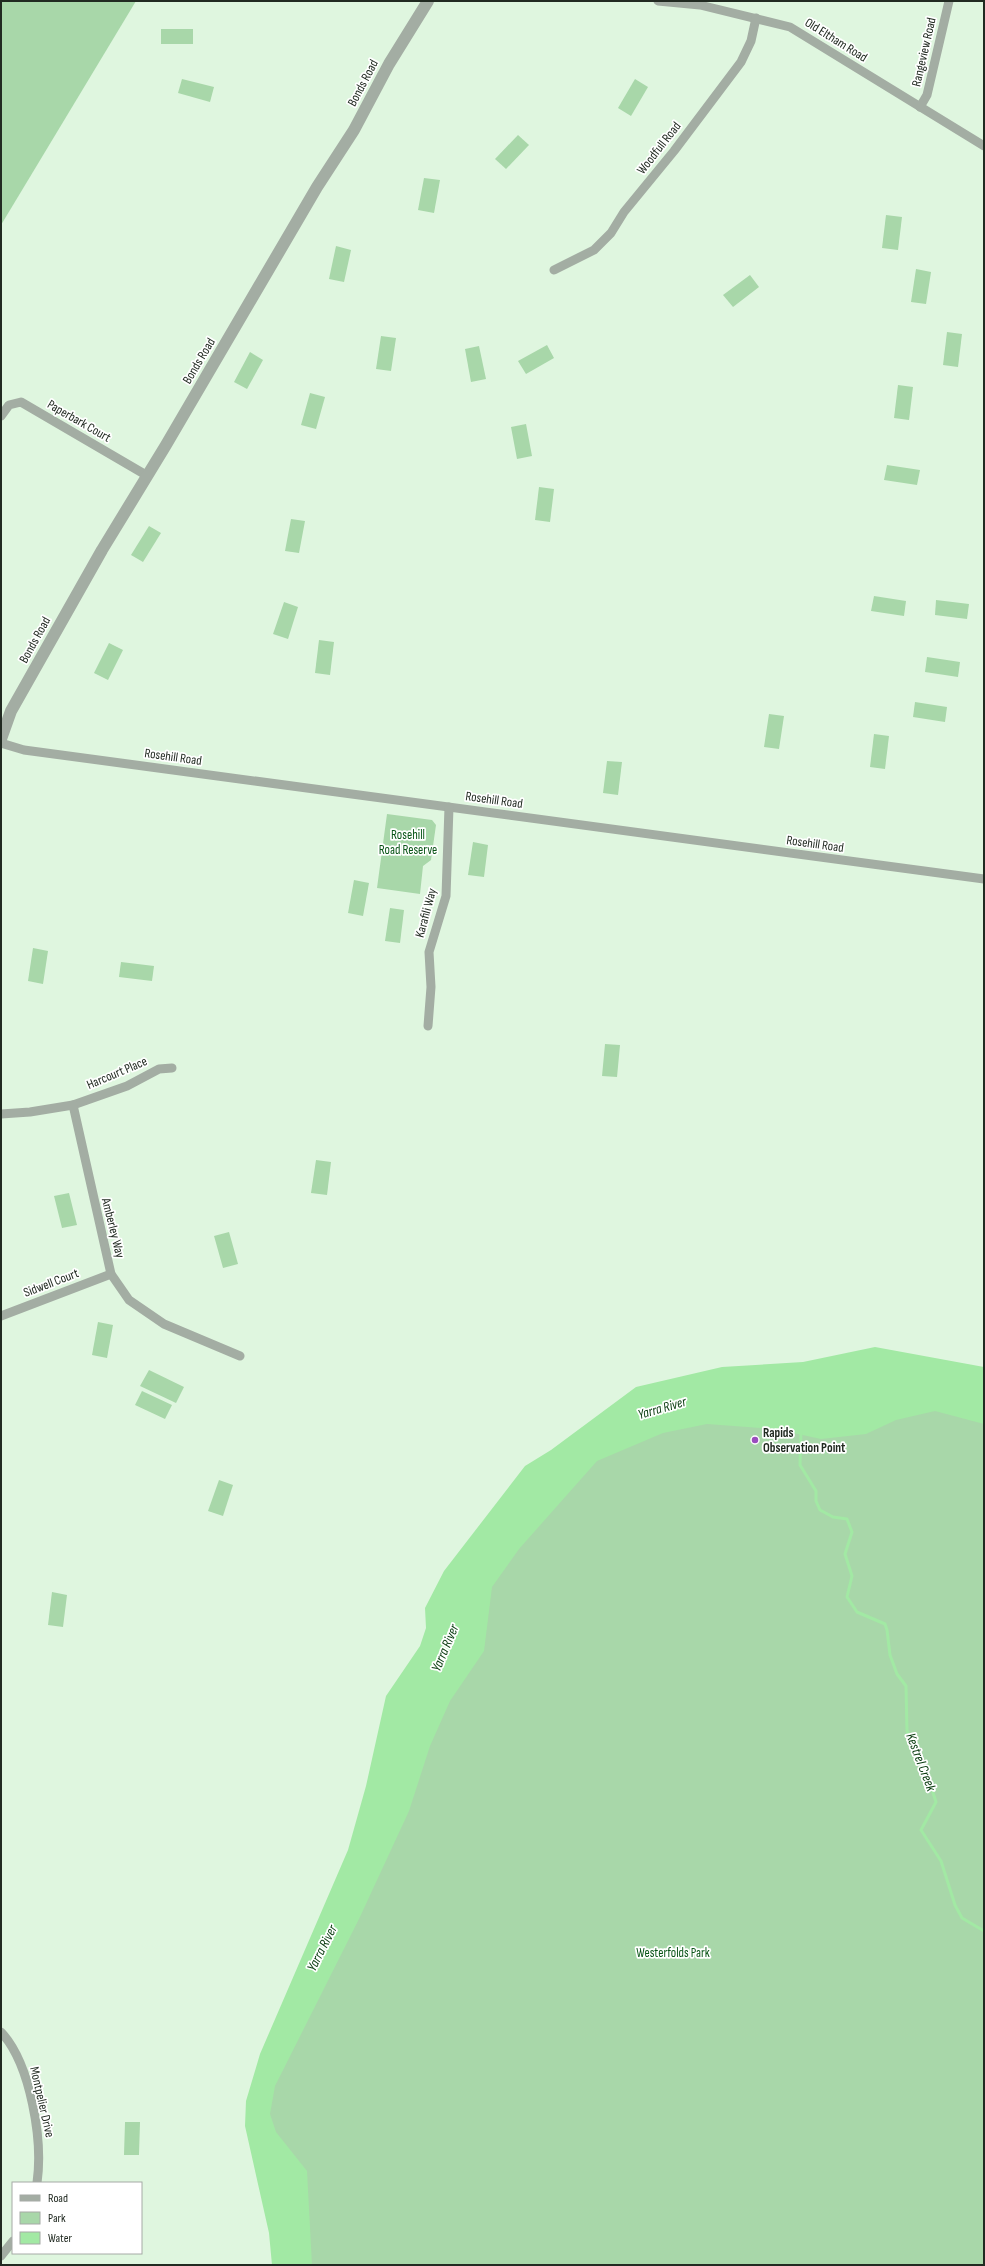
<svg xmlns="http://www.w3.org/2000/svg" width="985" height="2266" font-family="'Sofia Sans Condensed',sans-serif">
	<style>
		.green { fill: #a8d7a9 }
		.water { fill: #a2e9a4 }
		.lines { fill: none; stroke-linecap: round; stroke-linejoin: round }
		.stream { stroke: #a2e9a4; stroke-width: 3 }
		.minor { stroke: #a3ada3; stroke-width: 9 }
		.tertiary { stroke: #a3ada3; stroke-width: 12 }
		.poi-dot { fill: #9a4dbe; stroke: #fff; stroke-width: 1.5 }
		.labels { text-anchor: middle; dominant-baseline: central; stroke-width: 3.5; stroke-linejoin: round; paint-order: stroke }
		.street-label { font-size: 13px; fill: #212a21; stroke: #fff }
		.park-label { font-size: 13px; fill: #095517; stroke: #fff }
		.poi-label { font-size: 13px; font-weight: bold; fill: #212a21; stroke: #fff; text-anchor: start }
		.water-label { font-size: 14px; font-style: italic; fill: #0f4015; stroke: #fff }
	</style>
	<rect width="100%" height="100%" fill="#dff6df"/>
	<g class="green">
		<path d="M1,1H136L1,225Z"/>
		<rect x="161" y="29" width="32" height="15"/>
		<path d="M182,79L214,87L210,102L178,93Z"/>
		<path d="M635,79L648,87L631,116L618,108Z"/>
		<path d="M518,135L529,145L506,169L495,159Z"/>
		<path d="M424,178L440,180L434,213L418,210Z"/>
		<path d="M886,215L902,217L898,250L882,248Z"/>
		<path d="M336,246L351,250L344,282L329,279Z"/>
		<path d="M916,269L931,272L926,304L911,302Z"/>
		<path d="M750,275L759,287L733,307L723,295Z"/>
		<path d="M947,332L962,334L958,367L943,365Z"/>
		<path d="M381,336L396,338L391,371L376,369Z"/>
		<path d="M547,345L554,358L526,374L518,361Z"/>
		<path d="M479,346L486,379L471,382L465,349Z"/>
		<path d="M250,352L263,360L247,389L234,382Z"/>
		<path d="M898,385L913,387L909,420L894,418Z"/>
		<path d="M310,393L325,397L316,429L301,425Z"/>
		<path d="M526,424L532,456L517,459L511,427Z"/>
		<path d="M887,465L920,470L917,485L884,480Z"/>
		<path d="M539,487L554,489L550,522L535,520Z"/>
		<path d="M291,519L305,521L299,553L285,551Z"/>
		<path d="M149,526L161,533L143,562L131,555Z"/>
		<path d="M874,596L906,601L904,616L871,611Z"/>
		<path d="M936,600L969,604L967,619L935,615Z"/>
		<path d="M284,602L298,607L288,639L273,634Z"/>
		<path d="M319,640L334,642L330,675L315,673Z"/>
		<path d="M109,643L123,650L108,680L94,673Z"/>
		<path d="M927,657L960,662L958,677L925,672Z"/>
		<path d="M915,702L947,707L945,722L913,717Z"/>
		<path d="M769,714L784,716L779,749L764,747Z"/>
		<path d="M874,734L889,736L885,769L870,767Z"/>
		<path d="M607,761L622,762L618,795L603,793Z"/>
		<path d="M387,814L432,820L436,825L431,860L423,866L420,894L377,888Z"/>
		<path d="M473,842L488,845L484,877L468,875Z"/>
		<path d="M354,880L369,883L363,916L348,913Z"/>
		<path d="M390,908L404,910L400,943L385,941Z"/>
		<path d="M33,948L48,951L43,984L28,981Z"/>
		<path d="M121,962L154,966L152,981L119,977Z"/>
		<path d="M605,1044L620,1045L617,1077L602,1076Z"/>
		<path d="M316,1160L331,1162L327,1195L311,1193Z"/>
		<path d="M69,1193L77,1225L62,1228L54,1196Z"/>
		<path d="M229,1232L238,1264L223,1268L214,1236Z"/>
		<path d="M98,1322L113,1325L107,1358L92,1355Z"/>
		<path d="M149,1370L184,1387L176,1403L140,1386Z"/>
		<path d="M142,1391L172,1405L165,1419L135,1405Z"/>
		<path d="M905,1410H984V2265H299L263,2121L279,2062L476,1593L542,1494L641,1424Z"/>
		<path d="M219,1480L233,1485L223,1516L208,1511Z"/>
		<path d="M52,1592L67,1595L63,1627L48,1625Z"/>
		<path d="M125,2122H140L139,2155H124Z"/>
	</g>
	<path class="water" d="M875,1347L984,1367V1424L935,1411L896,1420L866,1434L821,1439L775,1429L707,1424L663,1433L597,1461L519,1549L492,1587L484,1651L450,1701L430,1746L409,1811L359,1919L275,2086L270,2114L276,2132L307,2171L312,2265H272L269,2233L245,2126L246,2101L260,2054L348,1850L366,1786L386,1696L420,1646L426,1628L425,1608L444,1571L525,1466L551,1450L636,1387L722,1367L803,1362Z"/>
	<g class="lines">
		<path class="stream" d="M801,1431L800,1465L816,1491V1501L820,1510L833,1517L847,1519L852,1532L845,1554L852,1576L847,1597L857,1612L885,1624L887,1630L890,1655L897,1674L906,1686L907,1731L926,1771L936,1802L921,1830L941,1861L955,1905L962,1918L984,1931"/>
		<g class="minor">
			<path d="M658,1L700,5L790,27L984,146"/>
			<path d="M920,107L927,95L949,1"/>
			<path d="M554,270L594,250L611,233L624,212L674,151L741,62L751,41L756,18"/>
			<path d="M1,416L9,405L21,402L146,475"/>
			<path d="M1,743L24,750L984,879"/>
			<path d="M428,1026L431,987L429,952L446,896L449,807"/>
			<path d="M73,1105L127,1086L159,1069L172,1068"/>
			<path d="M1,1114L30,1112L73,1105L111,1274L129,1300L164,1324L240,1356"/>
			<path d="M1,1316L111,1274"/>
			<path d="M1,2032C31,2064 43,2141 37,2183"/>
			<path d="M1,2256L13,2241"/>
		</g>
		<path class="tertiary" d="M1,739L11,711L102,550L166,445L317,187L354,130L389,64L428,1"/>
	</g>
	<circle class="poi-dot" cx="755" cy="1440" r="4"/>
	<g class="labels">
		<g class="street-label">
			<text transform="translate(836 40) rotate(32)">Old Eltham Road</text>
			<text transform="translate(924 52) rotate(-77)">Rangeview Road</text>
			<text transform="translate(363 83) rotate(-62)">Bonds Road</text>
			<text transform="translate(659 148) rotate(-52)">Woodfull Road</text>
			<text transform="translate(199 361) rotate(-59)">Bonds Road</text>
			<text transform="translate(79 421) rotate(30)">Paperbark Court</text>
			<text transform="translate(35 640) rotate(-61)">Bonds Road</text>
			<text transform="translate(173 757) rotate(8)">Rosehill Road</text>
			<text transform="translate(494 800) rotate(8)">Rosehill Road</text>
			<text transform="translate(815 844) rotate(8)">Rosehill Road</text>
			<text transform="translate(426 913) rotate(-75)">Karafili Way</text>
			<text transform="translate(117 1073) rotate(-23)">Harcourt Place</text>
			<text transform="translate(113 1228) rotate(76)">Amberley Way</text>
			<text transform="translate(51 1283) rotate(-21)">Sidwell Court</text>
			<text transform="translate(42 2102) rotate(77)">Montpelier Drive</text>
		</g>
		<g class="park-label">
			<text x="408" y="835">Rosehill<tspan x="408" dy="15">Road Reserve</tspan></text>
			<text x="673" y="1953">Westerfolds Park</text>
		</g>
		<g class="poi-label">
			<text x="763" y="1433">Rapids<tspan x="763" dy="15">Observation Point</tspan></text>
		</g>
		<g class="water-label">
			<text transform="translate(662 1408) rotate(-16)">Yarra River</text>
			<text transform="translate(445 1648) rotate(-67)">Yarra River</text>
			<text transform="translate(921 1762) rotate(69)">Kestrel Creek</text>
			<text transform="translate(322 1948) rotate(-63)">Yarra River</text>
		</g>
	</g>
	<rect width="985" height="2266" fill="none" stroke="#212a21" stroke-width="4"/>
	<rect x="12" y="2182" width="130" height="72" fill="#ffffff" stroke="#a6aaa6"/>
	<rect x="20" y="2195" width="20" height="6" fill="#a3ada3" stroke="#a6aaa6"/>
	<text x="48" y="2202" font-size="12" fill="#212a21">Road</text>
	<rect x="20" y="2212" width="20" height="12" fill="#a8d7a9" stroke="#a6aaa6"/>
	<text x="48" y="2222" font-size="12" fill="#212a21">Park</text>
	<rect x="20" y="2232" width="20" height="12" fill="#a2e9a4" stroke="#a6aaa6"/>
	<text x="48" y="2242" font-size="12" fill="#212a21">Water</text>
</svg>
